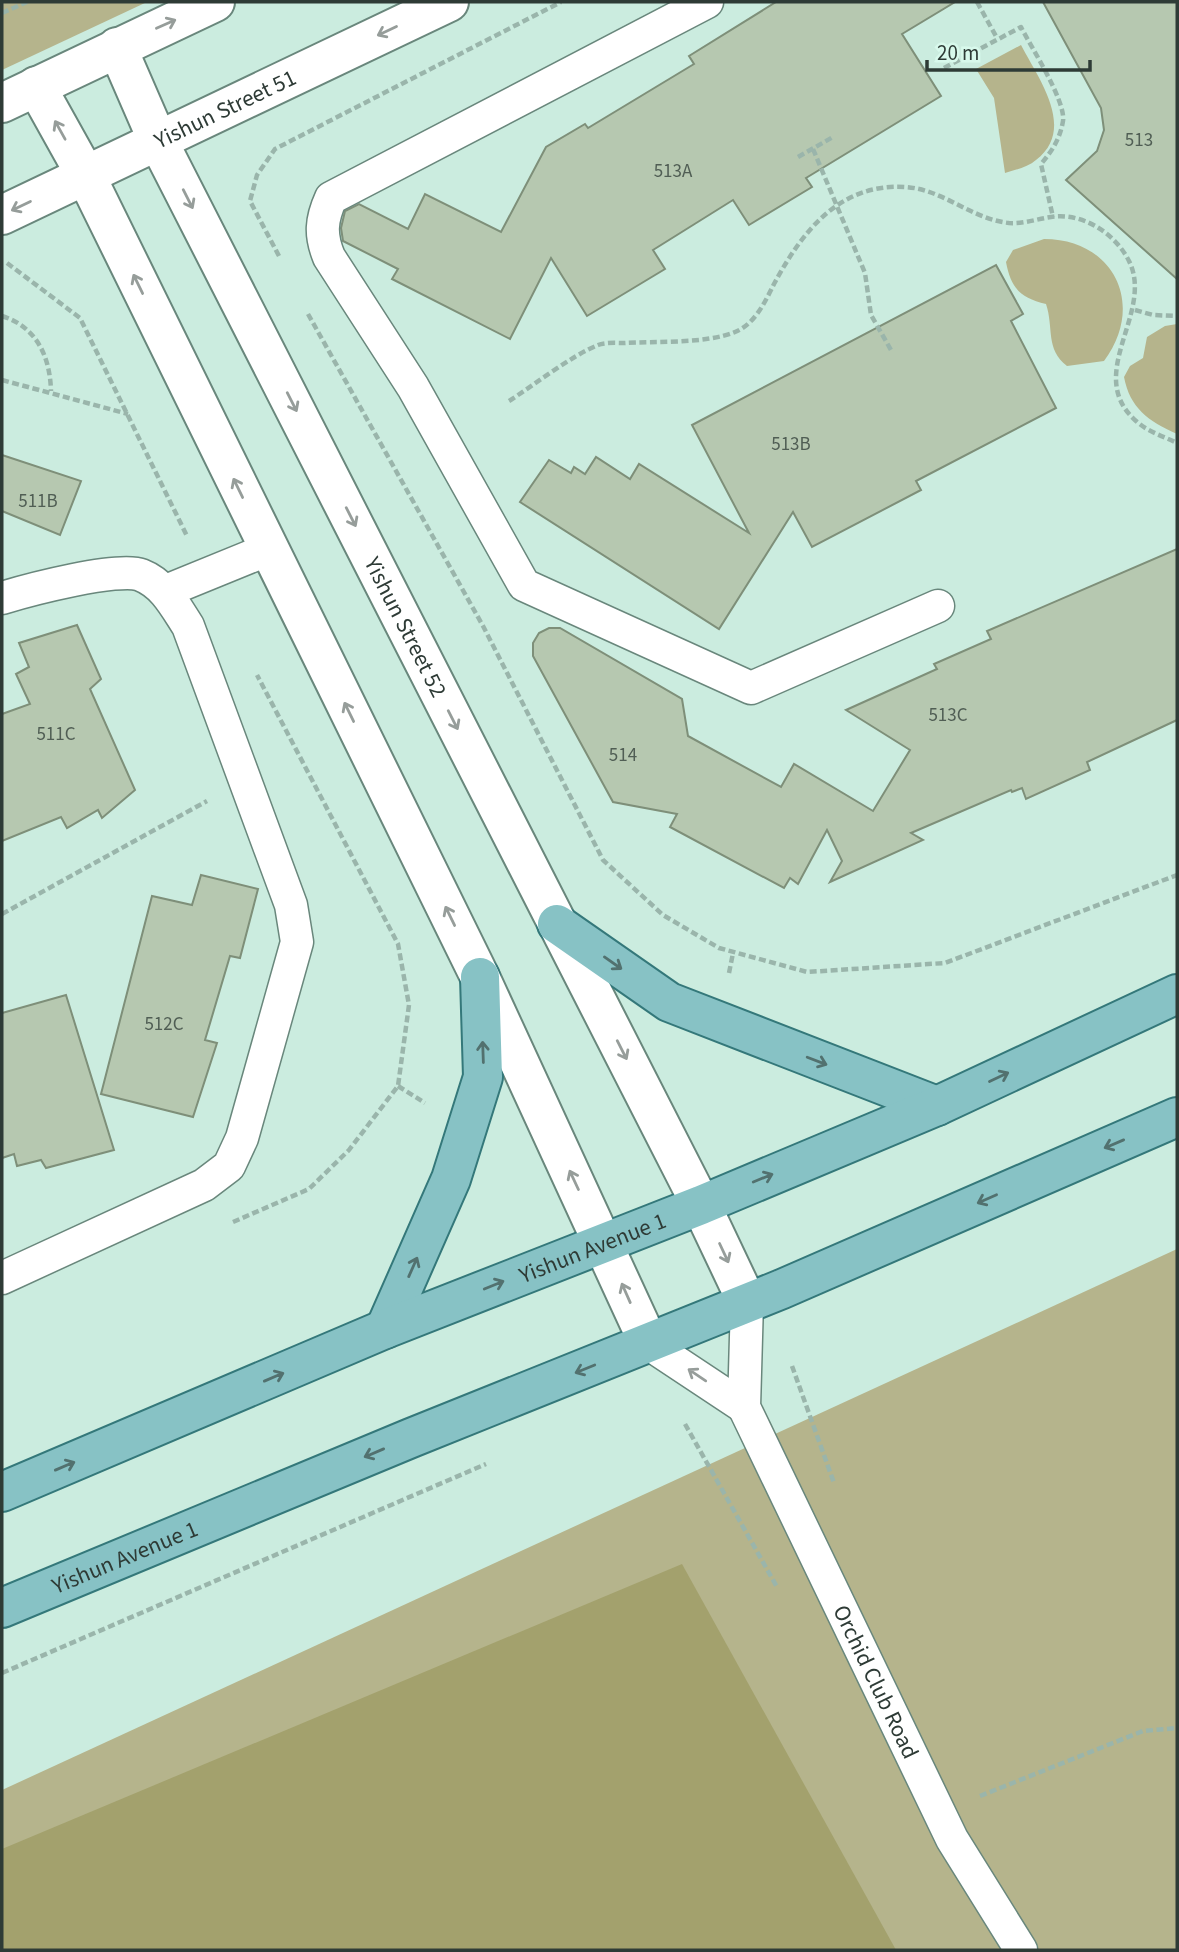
<svg xmlns="http://www.w3.org/2000/svg" width="1179" height="1952" font-family="'Source Sans 3',sans-serif">
	<style>
		.green { fill: #b5b48c }
		.forest { fill: #a3a16d }
		.building { fill: #b6c8b0; stroke: #7e8f79; stroke-width: 2 }
		.lines { fill: none; stroke-linecap: round; stroke-linejoin: round }
		.lane-casing { stroke: #69877c; stroke-width: 35 }
		.street-casing { stroke: #69877c; stroke-width: 42 }
		.primary-casing { stroke: #34787a; stroke-width: 42 }
		.path { stroke: #9ab5ab; stroke-width: 4.5; stroke-dasharray: 7 3.5; stroke-linecap: butt }
		.lane { stroke: #fff; stroke-width: 32 }
		.street { stroke: #fff; stroke-width: 38 }
		.primary { stroke: #87c2c5; stroke-width: 38 }
		.oneway { stroke: #969d9a }
		.oneway2 { stroke: #52716f }
		.labels { text-anchor: middle; dominant-baseline: central; stroke-width: 5; stroke-linejoin: round; paint-order: stroke }
		.number-label { font-size: 19px; fill: #505e54 }
		.street-label { font-size: 23px; fill: #2e3b36; stroke: #d8f9ec }
	</style>
	<rect width="100%" height="100%" fill="#cbecdf"/>
	<g class="green">
		<path d="M2,2H147L2,70Z"/>
		<path d="M1021,45C1038,78 1077,129 1036,160C1028,167 1015,170 1005,173L994,98L976,69Z"/>
		<path d="M1044,239C1114,239 1146,305 1104,361L1067,366C1045,349 1054,328 1046,304C1021,298 1011,289 1006,262L1013,250Z"/>
		<path d="M1177,324V434C1148,421 1130,408 1124,377L1130,366L1143,358L1147,337L1165,326Z"/>
		<path d="M1177,1249V1950H2V1790Z"/>
	</g>
	<path class="forest" d="M682,1564L896,1950H2V1849Z"/>
	<g class="building">
		<path d="M776,2H955L902,34L941,96L806,178L812,187L749,225L733,200L653,250L665,269L587,316L551,258L510,339L392,279L398,269L343,241L341,228L345,211L359,204L408,229L425,194L501,232L546,147L585,124L588,128L694,64L689,56Z"/>
		<path d="M1043,2H1177V279L1066,180L1097,151L1104,130L1101,108Z"/>
		<path d="M996,265L1023,314L1011,321L1056,408L916,481L921,490L812,547L793,512L719,629L520,502L549,460L571,473L574,467L585,474L596,457L630,479L639,464L749,533L692,425Z"/>
		<path d="M2,455L81,481L60,535L2,511Z"/>
		<path d="M1177,549V720L1087,762L1090,770L1026,799L1022,788L1012,792L1011,790L911,833L923,840L830,882L842,861L827,830L798,884L790,878L784,888L670,827L677,814L613,802L533,656V643L539,633L549,628H560L682,699L688,736L781,787L794,764L873,811L910,750L846,710L937,669L934,664L991,639L987,631Z"/>
		<path d="M77,625L101,679L90,689L135,790L102,818L98,810L67,828L61,817L2,841V714L30,704L16,674L29,667L19,643Z"/>
		<path d="M201,875L258,889L240,958L230,956L205,1040L217,1043L193,1117L101,1094L152,896L192,905Z"/>
		<path d="M66,995L114,1150L46,1168L41,1160L17,1166L14,1154L2,1158V1013Z"/>
	</g>
	<g class="lines">
		<g class="lane-casing">
			<g id="lane">
				<path d="M707,2L331,198C321,220 320,235 329,257L413,387L524,585L751,688L938,606"/>
				<path d="M166,591L269,549"/>
				<path d="M2,598C28,590 119,566 141,575C164,584 175,606 188,626L291,905L297,942L242,1138L229,1166L204,1185L2,1278"/>
				<path id="s1" d="M747,1302L744,1407L952,1839L1021,1950"/>
				<path d="M649,1344L744,1407"/>
			</g>
		</g>
		<g class="street-casing">
			<g id="street">
				<path id="s2" d="M117,47L157,139L701,1205L747,1302"/>
				<path d="M36,86L85,174L480,977L649,1344"/>
				<path d="M2,103L215,2"/>
				<path id="s3" d="M2,215L449,2"/>
			</g>
		</g>
		<g class="primary-casing">
			<g id="primary">
				<path d="M557,924L669,1002L937,1106"/>
				<path d="M385,1329L451,1179L483,1077L480,977"/>
				<path id="s4" d="M2,1492L385,1329L701,1205L937,1106L1177,994"/>
				<path id="s5" d="M2,1608L411,1438L782,1289L1177,1117"/>
			</g>
		</g>
		<g class="path">
			<path d="M977,2L997,38"/>
			<path d="M2,13L27,2"/>
			<path d="M944,68L1021,27C1031,47 1066,101 1063,121C1060,139 1052,151 1041,164L1053,217"/>
			<path d="M813,149L865,273L871,315L891,350"/>
			<path d="M798,157L833,137"/>
			<path d="M279,256L250,201L257,175L275,149L561,2"/>
			<path d="M7,263L80,318L187,536"/>
			<path d="M1135,310L1153,315L1177,316"/>
			<path d="M308,314L483,626L603,860L663,915L719,948L807,972L945,963L1177,875"/>
			<path d="M2,316C37,327 50,357 51,391"/>
			<path d="M2,380L128,414"/>
			<path d="M509,401C534,385 571,356 598,345C606,342 617,343 625,343C656,341 706,344 735,332C755,324 765,302 774,284C802,232 839,183 905,187C943,189 971,219 1009,223C1023,224 1037,219 1051,217C1082,212 1115,233 1129,261C1155,313 1083,374 1136,421C1148,432 1163,436 1177,443"/>
			<path d="M2,914L207,801"/>
			<path d="M729,973L733,953"/>
			<path d="M398,1086L425,1103"/>
			<path d="M233,1222L309,1189L349,1150L398,1086L409,1005L398,944L257,675"/>
			<path d="M792,1366L834,1483"/>
			<path d="M685,1424L777,1587"/>
			<path d="M2,1673L486,1464"/>
			<path d="M980,1796L1143,1731L1177,1728"/>
		</g>
		<use href="#lane" class="lane"/>
		<use href="#street" class="street"/>
		<use href="#primary" class="primary"/>
	</g>
	<defs><path id="oneway-shaft" d="M-6 0H5M1.5-3L5.5 0L1.5 3" fill="none" stroke-width="1.6" stroke-linecap="round" stroke-linejoin="round" transform="scale(1.75)"/></defs>
	<g class="oneway">
		<use href="#oneway-shaft" transform="translate(166 24) rotate(-24)"/>
		<use href="#oneway-shaft" transform="translate(387 31) rotate(155)"/>
		<use href="#oneway-shaft" transform="translate(60 130) rotate(-119)"/>
		<use href="#oneway-shaft" transform="translate(188 199) rotate(63)"/>
		<use href="#oneway-shaft" transform="translate(21 206) rotate(154)"/>
		<use href="#oneway-shaft" transform="translate(138 284) rotate(-116)"/>
		<use href="#oneway-shaft" transform="translate(292 402) rotate(63)"/>
		<use href="#oneway-shaft" transform="translate(238 488) rotate(-116)"/>
		<use href="#oneway-shaft" transform="translate(351 517) rotate(63)"/>
		<use href="#oneway-shaft" transform="translate(349 712) rotate(-116)"/>
		<use href="#oneway-shaft" transform="translate(453 720) rotate(63)"/>
		<use href="#oneway-shaft" transform="translate(450 916) rotate(-116)"/>
		<use href="#oneway-shaft" transform="translate(622 1050) rotate(63)"/>
		<use href="#oneway-shaft" transform="translate(574 1180) rotate(-115)"/>
		<use href="#oneway-shaft" transform="translate(724 1253) rotate(65)"/>
		<use href="#oneway-shaft" transform="translate(626 1293) rotate(-114)"/>
		<use href="#oneway-shaft" transform="translate(697 1375) rotate(-146)"/>
	</g>
	<g class="oneway2">
		<use href="#oneway-shaft" transform="translate(613 963) rotate(35)"/>
		<use href="#oneway-shaft" transform="translate(483 1052) rotate(-92)"/>
		<use href="#oneway-shaft" transform="translate(817 1061) rotate(21)"/>
		<use href="#oneway-shaft" transform="translate(999 1077) rotate(-25)"/>
		<use href="#oneway-shaft" transform="translate(1114 1144) rotate(157)"/>
		<use href="#oneway-shaft" transform="translate(763 1178) rotate(-22)"/>
		<use href="#oneway-shaft" transform="translate(987 1199) rotate(156)"/>
		<use href="#oneway-shaft" transform="translate(413 1267) rotate(-66)"/>
		<use href="#oneway-shaft" transform="translate(494 1285) rotate(-22)"/>
		<use href="#oneway-shaft" transform="translate(585 1369) rotate(158)"/>
		<use href="#oneway-shaft" transform="translate(274 1377) rotate(-23)"/>
		<use href="#oneway-shaft" transform="translate(374 1453) rotate(157)"/>
		<use href="#oneway-shaft" transform="translate(65 1466) rotate(-23)"/>
	</g>
	<g class="labels">
		<g class="number-label">
			<text x="1139" y="140">513</text>
			<text x="673" y="171">513A</text>
			<text x="791" y="444">513B</text>
			<text x="38" y="501">511B</text>
			<text x="948" y="715">513C</text>
			<text x="56" y="734">511C</text>
			<text x="623" y="755">514</text>
			<text x="164" y="1024">512C</text>
		</g>
		<g class="street-label">
			<text stroke="none"><textPath href="#s3" startOffset="247">Yishun Street 51</textPath></text>
			<text stroke="none"><textPath href="#s2" startOffset="648">Yishun Street 52</textPath></text>
			<text stroke="none"><textPath href="#s4" startOffset="639">Yishun Avenue 1</textPath></text>
			<text stroke="none"><textPath href="#s5" startOffset="133">Yishun Avenue 1</textPath></text>
			<text stroke="none"><textPath href="#s1" startOffset="410">Orchid Club Road</textPath></text>
		</g>
	</g>
	<rect width="1179" height="1952" fill="none" stroke="#2e3b36" stroke-width="7"/>
	<path d="M927 60v10h163v-10" fill="none" stroke="#2e3b36" stroke-width="3.5"/>
	<text x="937" y="60" font-size="21" fill="#2e3b36" stroke="#d8f9ec" stroke-width="5" paint-order="stroke">20 m</text>
</svg>
